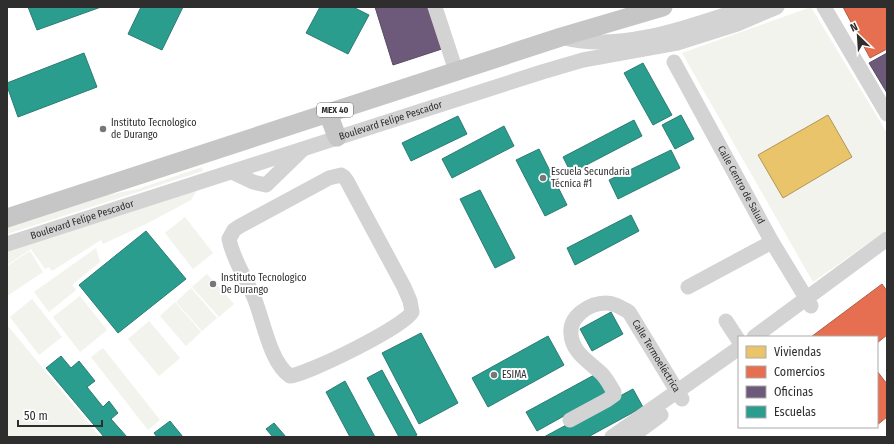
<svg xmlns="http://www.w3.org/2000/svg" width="894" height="444" font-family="'Fira Sans Condensed',sans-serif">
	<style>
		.green { fill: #f1f3ec }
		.homes { fill: #e9c46a; stroke: #b19758 }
		.shops { fill: #e76f51; stroke: #b05c46 }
		.offices { fill: #6d597a; stroke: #5a4c63 }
		.schools { fill: #2a9d8f; stroke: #2b7c72 }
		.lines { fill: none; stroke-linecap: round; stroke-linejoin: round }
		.minor { stroke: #d3d3d3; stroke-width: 15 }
		.major { stroke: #c6c6c6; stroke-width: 19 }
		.poi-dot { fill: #777; stroke: #fff; stroke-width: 1.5 }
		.labels { text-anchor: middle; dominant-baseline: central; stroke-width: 4; stroke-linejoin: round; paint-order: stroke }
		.shield { fill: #fff; stroke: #6d6d6d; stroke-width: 1 }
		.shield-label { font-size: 9px; font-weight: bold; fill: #2e2e2e }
		.street-label { font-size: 10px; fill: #2e2e2e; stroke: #fff }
		.poi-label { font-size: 10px; fill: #2e2e2e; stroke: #fff; text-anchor: start }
	</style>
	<rect width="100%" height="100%" fill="#fff"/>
	<g class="green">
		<path d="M811,7L887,133V230L813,282L682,53Z"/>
		<path d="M202,167L203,171L7,234V226L97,197L138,189Z"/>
		<path d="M197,190L191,200L148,223L103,244L101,240L52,271L49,267L45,269L31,249L7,265V250Z"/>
		<path d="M185,217L213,253L193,269L165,233Z"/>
		<path d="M96,248L100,262L72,285L76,290L49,312L34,292Z"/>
		<path d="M30,251L43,272L7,296V266Z"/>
		<path d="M207,274L234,304L219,317L192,287Z"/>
		<path d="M191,288L217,318L202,331L176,302Z"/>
		<path d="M80,296L107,330L80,352L53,317Z"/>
		<path d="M32,299L62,337L39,355L10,317Z"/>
		<path d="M175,302L201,332L186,346L160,316Z"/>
		<path d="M149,321L180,358L159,376L128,339Z"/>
		<path d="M7,325L100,437H7Z"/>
		<path d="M103,348L160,420L148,430L91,357Z"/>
	</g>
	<path class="homes" d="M828,115L852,157L783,198L758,155Z"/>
	<g class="shops">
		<path d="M843,7H887V49L870,58Z"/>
		<path d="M882,284L887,291V335L877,343V337H811Z"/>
		<path d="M877,371L887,384V417L877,425Z"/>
	</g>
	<g class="offices">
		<path d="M375,7H439L451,46L393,65Z"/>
		<path d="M887,53V93L869,63Z"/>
	</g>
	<g class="schools">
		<path d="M28,7H101L37,30Z"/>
		<path d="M141,7H183L162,50L128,34Z"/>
		<path d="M320,7H353L369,15L348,54L306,33Z"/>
		<path d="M84,53L97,87L18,117L7,86V83Z"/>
		<path d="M643,63L672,115L653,125L624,73Z"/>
		<path d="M681,115L694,139L675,149L662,125Z"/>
		<path d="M458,116L467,134L411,161L402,143Z"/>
		<path d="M634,120L642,136L571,173L563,157Z"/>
		<path d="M504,126L514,146L452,178L442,159Z"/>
		<path d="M539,149L567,205L545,216L516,160Z"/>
		<path d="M671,150L680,168L618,199L609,180Z"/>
		<path d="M480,190L515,258L495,268L460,199Z"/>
		<path d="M631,215L639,231L575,265L567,248Z"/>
		<path d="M146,231L186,279L118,333L79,285Z"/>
		<path d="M611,312L623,334L592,351L580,329Z"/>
		<path d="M421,333L458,403L419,424L382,353Z"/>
		<path d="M548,336L564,365L488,407L472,378Z"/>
		<path d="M61,356L71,368L79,361L95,381L87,387L103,407L109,401L118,413L111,419L127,437H104L46,368Z"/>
		<path d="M382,370L417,435L413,437H399L367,378Z"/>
		<path d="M596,374L607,392L537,431L526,412Z"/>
		<path d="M345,381L375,437H350L326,392Z"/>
		<path d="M633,389L643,407L588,437H544Z"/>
		<path d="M170,421L183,437H157L154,433Z"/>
		<path d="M274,423L286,437H273L266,429Z"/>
	</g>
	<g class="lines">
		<g class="minor">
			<path d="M435,7L456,71"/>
			<path d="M824,7L887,114"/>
			<path d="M562,37C619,54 694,25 748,7"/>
			<path id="s1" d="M674,62L772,242L811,306"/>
			<path d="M232,172L253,182L266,185L302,150"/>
			<path d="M341,175L344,177L347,181L404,287L410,301L412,312C404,327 308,374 290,376C269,362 263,317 253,295C245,277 233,259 229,239L234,230L240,226L329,178Z"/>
			<path id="s2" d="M7,244L542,72L583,60L677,43L737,24L777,7"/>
			<path d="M688,287L772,242"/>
			<path d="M726,321L739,341"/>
			<path d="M754,337L887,239"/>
			<path id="s3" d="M570,420L607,400L614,395V392C610,386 607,379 602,374C590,362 572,353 571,334C569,316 590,303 606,303C615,303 622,308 629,312L682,399"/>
			<path d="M612,437L739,348"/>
			<path d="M631,437L661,415"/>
		</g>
		<g class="major">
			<path d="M328,113L337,137"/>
			<path d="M7,218L561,37L663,7"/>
		</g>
	</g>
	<g class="poi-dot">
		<circle cx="103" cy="129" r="4"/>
		<circle cx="543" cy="178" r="4"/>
		<circle cx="213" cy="284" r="4"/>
		<circle cx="494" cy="375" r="4"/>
	</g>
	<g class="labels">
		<rect class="shield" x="317" y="103" width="36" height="14" rx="3"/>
		<g class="shield-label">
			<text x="335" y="110">MEX 40</text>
		</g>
		<g class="street-label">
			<text stroke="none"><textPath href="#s2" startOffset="403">Boulevard Felipe Pescador</textPath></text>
			<text stroke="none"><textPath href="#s1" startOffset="140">Calle Centro de Salud</textPath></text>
			<text stroke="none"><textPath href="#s2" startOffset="79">Boulevard Felipe Pescador</textPath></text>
			<text stroke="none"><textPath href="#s3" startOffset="256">Calle Termoeléctrica</textPath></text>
		</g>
		<g class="poi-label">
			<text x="111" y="123">Instituto Tecnologico<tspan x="111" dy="12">de Durango</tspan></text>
			<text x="551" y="172">Escuela Secundaria<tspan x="551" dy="12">Técnica #1</tspan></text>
			<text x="221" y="278">Instituto Tecnologico<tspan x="221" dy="12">De Durango</tspan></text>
			<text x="502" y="375">ESIMA</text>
		</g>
	</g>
	<rect width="894" height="444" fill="none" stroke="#2e2e2e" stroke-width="16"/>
	<rect x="738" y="336" width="140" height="92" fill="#ffffff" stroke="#ababab"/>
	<rect x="746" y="346" width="20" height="12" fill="#e9c46a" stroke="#ababab"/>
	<text x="774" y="356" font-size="12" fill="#2e2e2e">Viviendas</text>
	<rect x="746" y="366" width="20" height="12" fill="#e76f51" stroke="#ababab"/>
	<text x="774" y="376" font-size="12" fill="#2e2e2e">Comercios</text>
	<rect x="746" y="386" width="20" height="12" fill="#6d597a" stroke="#ababab"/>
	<text x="774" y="396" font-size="12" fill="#2e2e2e">Oficinas</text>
	<rect x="746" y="406" width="20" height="12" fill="#2a9d8f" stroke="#ababab"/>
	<text x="774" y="416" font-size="12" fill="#2e2e2e">Escuelas</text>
	<g transform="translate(858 36) rotate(335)" stroke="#ffffff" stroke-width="3" paint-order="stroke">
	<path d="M0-3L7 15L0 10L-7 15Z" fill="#2e2e2e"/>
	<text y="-6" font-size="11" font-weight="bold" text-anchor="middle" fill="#2e2e2e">N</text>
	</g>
	<path d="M18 420v6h84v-6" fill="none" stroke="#2e2e2e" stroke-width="2"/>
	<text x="24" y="420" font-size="12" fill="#2e2e2e" stroke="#ffffff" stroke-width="3" paint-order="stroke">50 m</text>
</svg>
